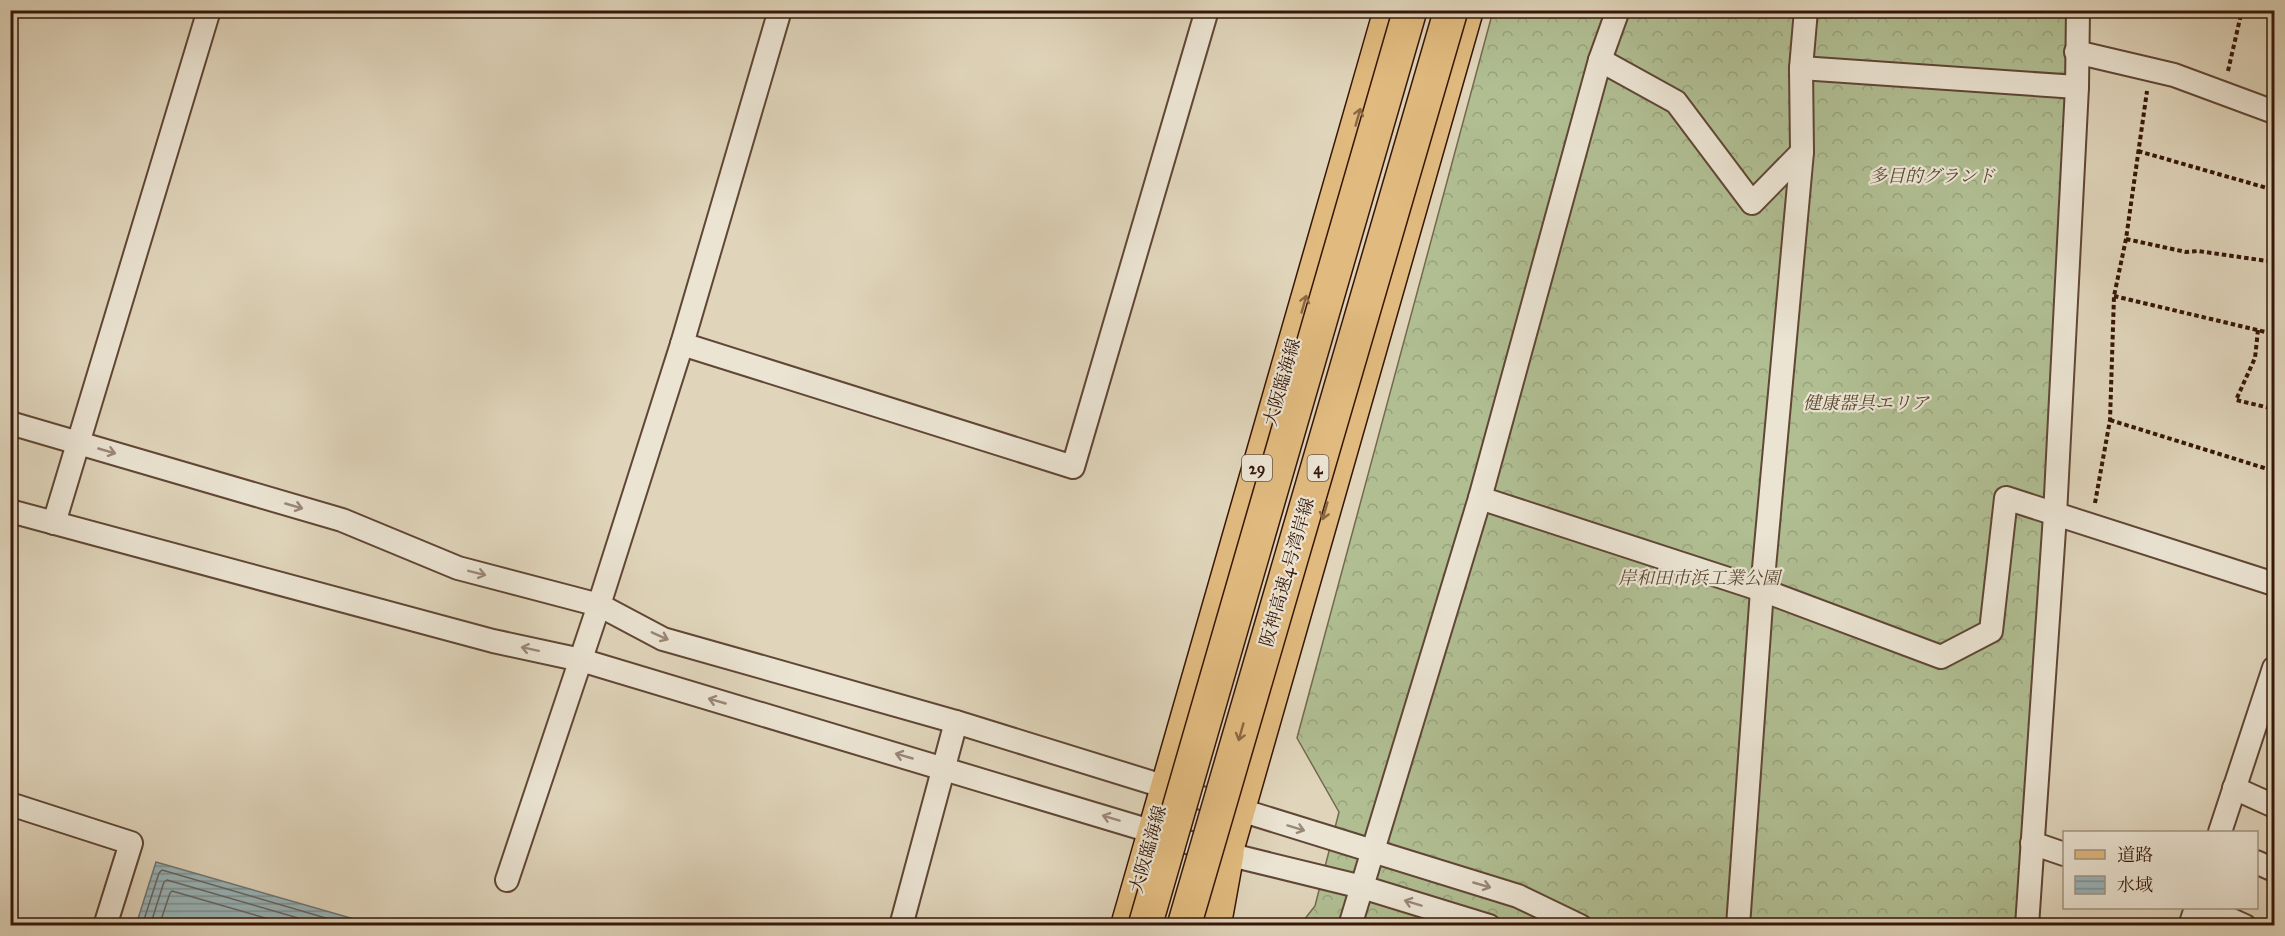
<svg xmlns="http://www.w3.org/2000/svg" width="2285" height="936" font-family="'IM FELL Great Primer','Noto Serif JP',serif">
	<style>
		.forest { fill: url(#forest-crowns); stroke: #736a4d; stroke-width: 1.5 }
		.water { fill: url(#water-rules); stroke: #717673; stroke-width: 1.5 }
		.lines { fill: none; stroke-linecap: round; stroke-linejoin: round }
		.shore { stroke: #686662; stroke-width: 1.5 }
		.minor-casing { stroke: #604635; stroke-width: 26 }
		.major-casing { stroke: #361608; stroke-width: 33 }
		.highway-casing { stroke: #361608; stroke-width: 36 }
		.path { stroke: #361608; stroke-width: 4; stroke-dasharray: 4.5 3; stroke-linecap: butt }
		.minor { stroke: #ebe4d3; stroke-width: 22 }
		.major { stroke: #e0ba7e; stroke-width: 30 }
		.highway { stroke: #e0ba7e; stroke-width: 33 }
		.highway-bridge-casing { stroke: #361608; stroke-width: 36; stroke-linecap: butt }
		.highway-bridge { stroke: #e0ba7e; stroke-width: 33 }
		.oneway { stroke: #8b6843 }
		.oneway2 { stroke: #9a8778 }
		.labels { text-anchor: middle; dominant-baseline: central; stroke-width: 4.5; stroke-linejoin: round; paint-order: stroke }
		.shield { fill: #ebe4d3; stroke: #6c5445; stroke-width: 1.5 }
		.shield-label { font-size: 16px; font-weight: bold; fill: #361608 }
		.park-label { font-size: 18px; font-style: italic; fill: #5b4831; stroke: #ebe4d3 }
		.street-label { font-size: 18px; fill: #361608; stroke: #ebe4d3 }
	</style>
	<defs>
		<pattern id="forest-crowns" width="20" height="18" patternUnits="userSpaceOnUse" patternTransform="scale(1.5)"><rect width="20" height="18" fill="#b0be92"/><path d="M2 6a3 3 0 1 1 6 0M12 15a3 3 0 1 1 6 0" fill="none" stroke="#98a37c"/></pattern>
		<pattern id="water-rules" width="6" height="5" patternUnits="userSpaceOnUse" patternTransform="scale(1.5)"><rect width="6" height="5" fill="#99b6bb"/><path d="M0 2.5h6" fill="none" stroke="#7e9396"/></pattern>
	</defs>
	<rect width="100%" height="100%" fill="#e0d5bb"/>
	<filter id="stains"><feTurbulence type="fractalNoise" baseFrequency=".00333" numOctaves="4"/><feColorMatrix values="0 0 0 0 .2 0 0 0 0 .09 0 0 0 0 .02 0 0 0 .5 -.17"/></filter>
	<radialGradient id="worn" r=".72"><stop offset=".6" stop-color="#630" stop-opacity="0"/><stop offset="1" stop-color="#630" stop-opacity=".3"/></radialGradient>
	<path class="forest" d="M1493,11H2072L2021,925H1300L1315,906L1339,812L1297,738Z"/>
	<path class="water" d="M156,862L375,925H136Z"/>
	<g class="lines">
		<g class="shore">
			<path d="M142,926L159,873L162,870L353,926"/>
			<path d="M150,926L164,882L167,880L326,926"/>
			<path d="M159,926L170,893L172,891L293,926"/>
		</g>
		<g class="minor-casing">
			<g id="minor">
				<path d="M2076,52L2174,75L2274,112"/>
				<path d="M1600,60L1676,102L1752,203L1802,152"/>
				<path d="M1801,68L2077,87"/>
				<path d="M682,344L1073,467L1207,10"/>
				<path d="M10,423L342,520L458,568L599,605L663,639L956,722L1518,896L1580,926"/>
				<path d="M1480,498L1762,590L1941,657L1991,631L2006,498L2274,584"/>
				<path d="M10,511L493,641L581,660L1227,854L1362,887L1489,926"/>
				<path d="M54,523L209,10"/>
				<path d="M2234,788L2274,806"/>
				<path d="M10,804L131,843L105,926"/>
				<path d="M2220,832L2274,668"/>
				<path d="M2032,843L2064,854"/>
				<path d="M2256,862L2274,870"/>
				<path d="M507,880L599,605L682,344L780,10"/>
				<path d="M2205,908L2245,926"/>
				<path d="M901,926L956,722"/>
				<path d="M1350,926L1480,498L1600,60L1618,10"/>
				<path d="M1738,926L1762,590L1802,152L1801,68L1806,10"/>
				<path d="M2027,926L2055,515L2077,87L2078,10"/>
				<path d="M2190,926L2196,908"/>
			</g>
		</g>
		<g class="major-casing">
			<g id="major">
				<path d="M1220,879L1468,10"/>
				<path d="M1126,926L1389,10"/>
			</g>
		</g>
		<g class="highway-casing">
			<path id="highway" d="M1214,926L1227,854"/>
		</g>
		<g class="path">
			<path d="M2228,71L2242,10"/>
			<path d="M2138,151L2274,190"/>
			<path d="M2126,239L2186,252L2198,251L2274,262"/>
			<path d="M2114,296L2274,334"/>
			<path d="M2258,330L2255,358L2236,400L2274,409"/>
			<path d="M2110,420L2274,471"/>
			<path d="M2095,503L2110,420L2114,296L2126,239L2147,91"/>
		</g>
		<use href="#minor" class="minor"/>
		<use href="#major" class="major"/>
		<use href="#highway" class="highway"/>
		<g class="highway-bridge-casing">
			<g id="highway-bridge">
				<path d="M1145,926L1410,10"/>
				<path d="M1184,926L1451,10"/>
			</g>
		</g>
		<use href="#highway-bridge" class="highway-bridge"/>
	</g>
	<defs><path id="oneway-shaft" d="M-6 0H5M1.5-3L5.5 0L1.5 3" fill="none" stroke-width="1.6" stroke-linecap="round" stroke-linejoin="round" transform="scale(1.5)"/></defs>
	<g class="oneway">
		<use href="#oneway-shaft" transform="translate(1358 117) rotate(-74)"/>
		<use href="#oneway-shaft" transform="translate(1304 304) rotate(-74)"/>
		<use href="#oneway-shaft" transform="translate(1325 511) rotate(106)"/>
		<use href="#oneway-shaft" transform="translate(1241 732) rotate(106)"/>
	</g>
	<g class="oneway2">
		<use href="#oneway-shaft" transform="translate(107 451) rotate(16)"/>
		<use href="#oneway-shaft" transform="translate(294 506) rotate(16)"/>
		<use href="#oneway-shaft" transform="translate(477 573) rotate(14)"/>
		<use href="#oneway-shaft" transform="translate(660 636) rotate(24)"/>
		<use href="#oneway-shaft" transform="translate(530 649) rotate(-168)"/>
		<use href="#oneway-shaft" transform="translate(717 701) rotate(-164)"/>
		<use href="#oneway-shaft" transform="translate(904 756) rotate(-164)"/>
		<use href="#oneway-shaft" transform="translate(1111 818) rotate(-163)"/>
		<use href="#oneway-shaft" transform="translate(1296 828) rotate(17)"/>
		<use href="#oneway-shaft" transform="translate(1482 885) rotate(16)"/>
		<use href="#oneway-shaft" transform="translate(1413 903) rotate(-163)"/>
	</g>
	<g class="labels">
		<g class="shield">
			<rect x="1242" y="455" width="30" height="26" rx="4.5"/>
			<rect x="1307.5" y="455" width="21" height="26" rx="4.5"/>
		</g>
		<g class="shield-label">
			<text x="1257" y="468">29</text>
			<text x="1318" y="468">4</text>
		</g>
		<g class="park-label">
			<text x="1932" y="176">多目的グランド</text>
			<text x="1866" y="403">健康器具エリア</text>
			<text x="1699" y="578">岸和田市浜工業公園</text>
		</g>
		<g class="street-label">
			<text transform="translate(1282 382) rotate(-74)">大阪臨海線</text>
			<text transform="translate(1287 572) rotate(-74)">阪神高速4号湾岸線</text>
			<text transform="translate(1148 849) rotate(-74)">大阪臨海線</text>
		</g>
	</g>
	<rect width="2285" height="936" fill="none" stroke="#e0d5bb" stroke-width="36"/>
	<rect x="12" y="12" width="2261" height="912" fill="none" stroke="#361608" stroke-width="3"/>
	<rect x="18" y="18" width="2249" height="900" fill="none" stroke="#361608" stroke-width="1.5"/>
	<rect x="2063" y="831" width="195" height="78" fill="#ebe4d3" stroke="#a39282" stroke-width="1.5"/>
	<rect x="2075" y="850" width="30" height="9" fill="#e0ba7e" stroke="#a39282" stroke-width="1.5"/>
	<text x="2117" y="861" font-size="18" fill="#361608">道路</text>
	<rect x="2075" y="876" width="30" height="18" fill="url(#water-rules)" stroke="#a39282" stroke-width="1.5"/>
	<text x="2117" y="891" font-size="18" fill="#361608">水域</text>
	<rect width="100%" height="100%" filter="url(#stains)"/>
	<rect width="100%" height="100%" fill="url(#worn)"/>
</svg>
